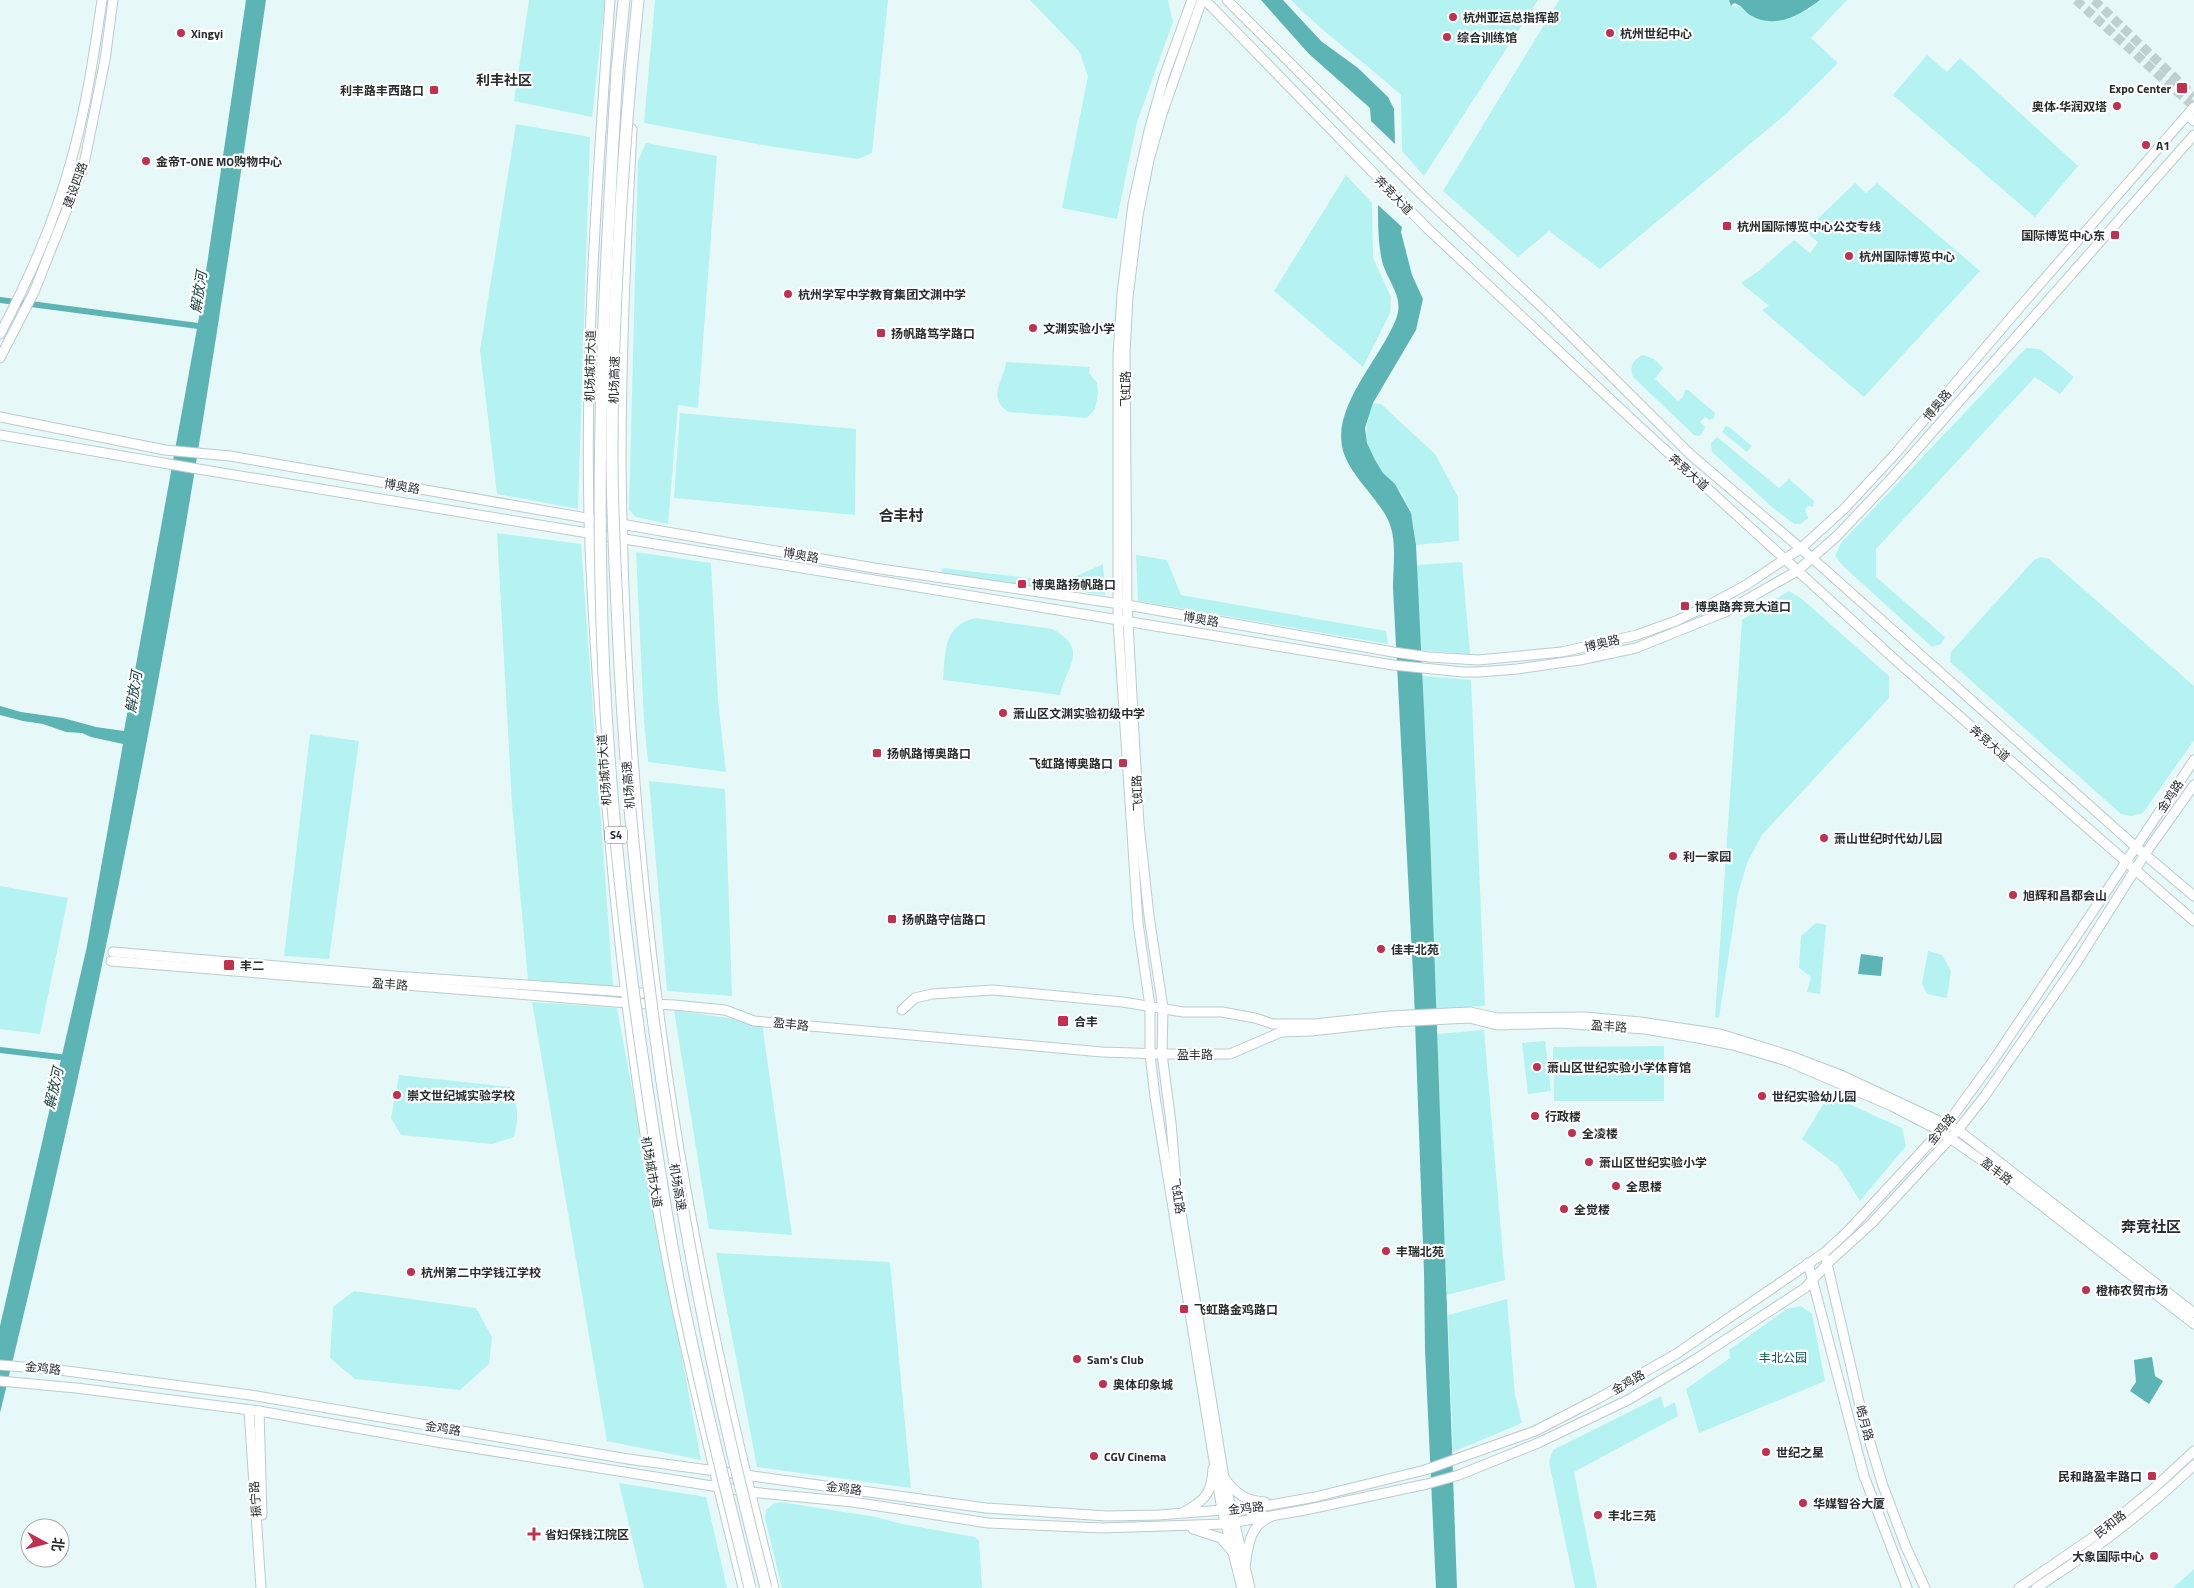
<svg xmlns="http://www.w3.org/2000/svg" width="2194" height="1588" font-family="'Titillium Web','Noto Sans SC',sans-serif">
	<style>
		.green { fill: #b4f3f1 }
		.water { fill: #5cb5b4 }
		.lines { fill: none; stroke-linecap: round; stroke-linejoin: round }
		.canal { stroke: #5cb5b4; stroke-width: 6 }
		.secondary-tunnel { stroke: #c0d0d0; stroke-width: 9; stroke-dasharray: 9 4.5; stroke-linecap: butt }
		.secondary-casing { stroke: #bacccb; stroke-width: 11 }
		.primary-casing { stroke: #bacccb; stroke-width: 11 }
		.motorway-casing { stroke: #bacccb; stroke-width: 13 }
		.secondary { stroke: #fff; stroke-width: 9 }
		.primary { stroke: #fff; stroke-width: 9 }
		.motorway { stroke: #fff; stroke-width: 11 }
		.motorway-bridge-casing { stroke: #bacccb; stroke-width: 13; stroke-linecap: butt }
		.motorway-bridge { stroke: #fff; stroke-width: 11 }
		.poi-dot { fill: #c1304e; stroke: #fff; stroke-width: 2 }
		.labels { text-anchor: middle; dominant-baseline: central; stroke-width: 4.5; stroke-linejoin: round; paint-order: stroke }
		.shield { fill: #fff; stroke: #686d6d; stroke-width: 1 }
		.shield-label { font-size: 11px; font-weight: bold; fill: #272e2e }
		.poi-label { font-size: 12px; font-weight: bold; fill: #272e2e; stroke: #fff; text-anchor: start }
		.street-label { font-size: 12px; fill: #272e2e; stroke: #fff }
		.park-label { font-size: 12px; fill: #015555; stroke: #fff }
		.neighbourhood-label { font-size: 14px; font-weight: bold; fill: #272e2e; stroke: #fff }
		.water-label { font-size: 14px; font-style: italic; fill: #133d3d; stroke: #fff }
		.quarter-label { font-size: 15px; font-weight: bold; fill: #272e2e; stroke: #fff }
	</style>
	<rect width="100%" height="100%" fill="#e6f9f8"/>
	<g class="green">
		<path d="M529,0H605L592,117L514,101Z"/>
		<path d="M655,0H888L872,153L858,159L774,147L644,123Z"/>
		<path d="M1030,0H1168L1173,22L1137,122L1117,219L1062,208L1088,76L1079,51Z"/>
		<path d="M1291,0H1538L1424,176L1402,151L1401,95C1365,62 1325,35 1291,0Z"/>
		<path d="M1559,0H1729L1731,6L1805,12L1820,0H1847L1811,38L1838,63L1786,114L1600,269L1549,231L1518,257L1443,191Z"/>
		<path d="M1927,55L1947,72L1960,58L2078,166L2035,217L1893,95Z"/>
		<path d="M516,124L590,137L578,509L497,494L480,350Z"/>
		<path d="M646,143L717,156L698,408L678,405L668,524L636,517L629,510L638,161Z"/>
		<path d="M1346,175L1372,203L1373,258L1391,297L1390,313L1363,367L1274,291Z"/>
		<path d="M1855,183L1866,193L1877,183L1980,271L1864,397L1762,310L1769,306L1741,283L1760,270L1794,240L1810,253L1818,242L1805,231Z"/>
		<path d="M2026,348L2040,349L2074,377L2060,394L2035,377L1876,549V577L1945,637L1941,644L1932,647L1843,566L1835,556L1841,543Z"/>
		<path d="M1643,355L1654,359L1663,368L1655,379L1678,401L1683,397L1685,390H1688L1715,413L1714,418L1710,420L1705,417L1700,422L1705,427L1701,435L1698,436L1694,435L1633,377C1629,367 1633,359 1643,355Z"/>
		<path d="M1006,362L1090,367L1089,373L1097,383L1098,393L1095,409L1087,418L1009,412C985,398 1005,379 1006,362Z"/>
		<path d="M1373,403L1381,404L1435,454L1458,497L1459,541L1416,545C1414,528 1412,512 1404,497C1399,488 1391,482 1384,474C1363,450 1363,430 1373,403Z"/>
		<path d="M680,413L856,429L855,515L674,498Z"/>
		<path d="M1726,426L1729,427L1752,446L1747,452L1722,432Z"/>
		<path d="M1717,437L1779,488L1789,479L1814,501L1813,507L1808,506L1805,510L1808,518L1801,524H1794L1773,508L1712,452L1711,443Z"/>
		<path d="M497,533L581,544L613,987L528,980L512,804Z"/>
		<path d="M636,552L711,563L718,700L726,772L648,762L644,721Z"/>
		<path d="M1136,555L1167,560L1181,595L1386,631L1388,644L1138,601Z"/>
		<path d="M2041,557L2049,559L2194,686V740L2143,813L2132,816L2121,814L1950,662L1951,652L2034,560Z"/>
		<path d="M1462,562L1470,654L1421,650L1416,565Z"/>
		<path d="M1103,564L1105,595L941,574L942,568L1064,582Z"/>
		<path d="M1789,591L1802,599L1889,676V698L1762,835L1747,863L1738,894L1719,1018L1715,1017L1742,620Z"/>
		<path d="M975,618L1052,629C1091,649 1065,668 1060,695L943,680C946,651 942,627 975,618Z"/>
		<path d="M1422,676L1471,680L1485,1006L1436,1009Z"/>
		<path d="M310,734L359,741L329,959L284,956Z"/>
		<path d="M649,781L725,789L732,996L667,991Z"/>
		<path d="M0,886L68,898L40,1034L0,1029Z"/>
		<path d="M1816,923L1826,925L1820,994L1807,992L1811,977L1799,968L1801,936Z"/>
		<path d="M1928,951L1942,955L1951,971L1947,998L1927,994L1922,984Z"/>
		<path d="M532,1002L617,1008L701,1460L607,1441Z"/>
		<path d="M674,1010L762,1023L792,1235L709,1229Z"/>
		<path d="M1484,1030L1505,1280L1447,1295L1437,1034Z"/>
		<path d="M1545,1041L1551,1091L1528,1094L1522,1043Z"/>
		<path d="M1664,1046V1101H1554L1553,1047Z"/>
		<path d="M399,1075L511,1087C518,1107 519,1116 514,1137L492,1144L401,1135L391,1118Z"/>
		<path d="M1829,1095L1902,1128L1906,1146L1860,1201L1838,1166L1802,1139Z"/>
		<path d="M716,1253L890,1262L911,1488L757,1467Z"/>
		<path d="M354,1291L476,1308L492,1337L489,1364L460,1390L355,1379L330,1358L333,1307Z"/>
		<path d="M1507,1299L1515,1395L1522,1423L1453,1452L1448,1315Z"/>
		<path d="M1801,1306L1812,1314L1825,1381L1699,1433L1686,1389L1730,1358L1729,1350L1787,1309Z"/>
		<path d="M1661,1396L1664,1408L1675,1402L1678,1416L1574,1472L1597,1588H1575L1549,1462L1553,1450Z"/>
		<path d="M619,1483L706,1497L727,1588H644Z"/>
		<path d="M781,1502L876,1517L902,1524L975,1537L979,1541L982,1588H782L765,1518L766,1510L773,1504Z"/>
		<path d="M2194,1569V1588H2173Z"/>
	</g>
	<g class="water">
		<path d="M246,0H266C246,136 227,272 205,407C152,744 81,1082 0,1413V1326L87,946L123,744L91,737L82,733L66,732L43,724L23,721L0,715V706L21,712L63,718L96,727L124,731L200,312Z"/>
		<path d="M1261,0H1283L1321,41L1358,68L1388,97L1394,109L1395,144L1371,121L1370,108L1309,54Z"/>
		<path d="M1729,0H1820C1801,15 1774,30 1750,15C1744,11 1742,5 1734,3L1731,6Z"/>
		<path d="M1378,205L1402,227L1401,232L1412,275L1423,299L1416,330L1373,403L1365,428L1367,443L1375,460L1383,473L1395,484L1411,513L1416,545L1430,833L1457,1588H1436L1425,1350L1424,1272L1414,993L1393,588C1393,565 1398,536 1386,516C1374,494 1346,471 1342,446C1334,404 1382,356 1396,319C1405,297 1387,281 1382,261C1378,242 1378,224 1378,205Z"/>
		<path d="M1861,954L1883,957L1881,976L1858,974Z"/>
		<path d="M2152,1357L2155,1376L2163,1381L2149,1404L2130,1391L2136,1382L2134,1360Z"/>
	</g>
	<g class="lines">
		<g class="canal">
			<path d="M0,300L206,327"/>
			<path d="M0,1050L68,1058"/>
		</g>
		<g class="secondary-tunnel">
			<path d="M2076,0L2194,107"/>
			<path d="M2094,0L2194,96"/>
		</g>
		<g class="secondary-casing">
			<g id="secondary">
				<path d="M2188,115L2194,121"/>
				<path d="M113,952L394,976L656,994"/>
				<path d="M111,961L627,1003L674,1005L725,1010L754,1021L1102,1052L1162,1054H1230L1281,1032L1311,1031L1393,1022L1469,1018L1497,1025L1560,1023L1645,1029L1698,1038L1733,1045L1787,1061L1892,1106L1940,1131L2005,1177L2194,1324"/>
				<path d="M902,1010L915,998L932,994L993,990L1123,1002L1183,1012H1222L1255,1018L1273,1024H1314L1389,1016L1470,1012L1497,1018L1585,1017L1640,1022L1720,1034L1788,1055L1843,1076L1958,1130L2194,1313"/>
				<path d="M1826,1259L1863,1419L1883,1486L1906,1547L1925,1588"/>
				<path d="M1808,1263L1864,1476L1907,1588"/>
				<path d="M0,1365L59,1370L250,1395L628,1459L986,1508L1107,1516L1159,1515L1222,1510L1232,1512L1315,1497L1425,1470L1535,1431L1599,1398L1676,1354L1824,1253L1847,1232L1947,1124L1993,1061L2194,760"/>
				<path d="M0,1381L76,1388L259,1411L442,1443L750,1492L853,1502L988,1523L1102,1528L1225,1524L1305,1510L1427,1484L1459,1475L1538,1443L1628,1400L1693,1361L1805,1288L1828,1263L1872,1223L1958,1130L1984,1097L2075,965L2145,854L2194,785"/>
				<path d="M249,1411L261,1588"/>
				<path d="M259,1411L262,1515"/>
				<path d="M1224,1478C1236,1494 1246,1501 1265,1502"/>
				<path d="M1184,1512C1206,1500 1212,1492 1213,1468"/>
				<path d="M1193,1529L1221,1538L1231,1550"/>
				<path d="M1245,1567C1248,1547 1249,1526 1270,1517"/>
				<path d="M2019,1588L2102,1531L2153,1489L2194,1451"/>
				<path d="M2036,1588C2092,1552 2146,1511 2194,1465"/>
			</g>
		</g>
		<g class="primary-casing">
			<g id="primary">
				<path d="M610,0C598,171 585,343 589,515C591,595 597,676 603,756C616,935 637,1114 673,1290C694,1390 719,1489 743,1588"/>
				<path d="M1192,0L1164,77L1149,131L1133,204L1122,294L1118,356V621L1138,923L1150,1006V1054L1155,1097L1222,1510L1242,1588"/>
				<path d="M1202,0L1162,114L1149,160L1138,216L1128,297L1125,353L1127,605L1139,824L1149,916L1163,1008L1162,1054L1171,1123L1176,1182L1224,1478L1250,1588"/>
				<path d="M1205,0L1428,229L1640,427L1901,665L2194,921"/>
				<path d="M1227,0L1421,194L1546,311L1691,455L1812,558L2136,847L2194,896"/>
				<path d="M632,129C626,240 621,351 621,462C623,654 636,847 662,1037C687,1223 728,1406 774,1588"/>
				<path d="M0,334C29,279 55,221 71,161C86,109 94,54 102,0"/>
				<path d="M0,358L34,292L83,169L105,60L113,0"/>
				<path d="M0,417L165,450L230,456L874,568L1127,605L1393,652L1429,657L1478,660L1562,652L1637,635L1676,621L1711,604L1746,585L1800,549L1844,509L1896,453L2020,307L2194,107"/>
				<path d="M0,435L198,469L1393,665L1463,672H1479L1517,669L1580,660L1636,648L1725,612L1797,571L1837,536L1890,480L2194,135"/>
			</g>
		</g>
		<g class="motorway-casing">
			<g id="motorway">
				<path d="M617,71L624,0"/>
				<path d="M631,71L638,0"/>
			</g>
		</g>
		<use href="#secondary" class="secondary"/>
		<use href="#primary" class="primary"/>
		<use href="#motorway" class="motorway"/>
		<g class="motorway-bridge-casing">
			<g id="motorway-bridge">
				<path d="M617,71C607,242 597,414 601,586C604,745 620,904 643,1061C654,1137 665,1213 680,1288C700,1389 726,1488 750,1588"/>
				<path d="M631,71C620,199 612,327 612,455C612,519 616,584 619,648C635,966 685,1280 766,1588"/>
			</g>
		</g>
		<use href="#motorway-bridge" class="motorway-bridge"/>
	</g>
	<g class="poi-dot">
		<circle cx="1453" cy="17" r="5"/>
		<circle cx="181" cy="33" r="5"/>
		<circle cx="1610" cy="33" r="5"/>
		<circle cx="1447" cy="37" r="5"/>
		<rect x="2176" y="82" width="12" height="12" rx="2.5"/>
		<rect x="429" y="85" width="10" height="10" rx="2.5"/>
		<circle cx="2117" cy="106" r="5"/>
		<circle cx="2146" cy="145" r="5"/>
		<circle cx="146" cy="161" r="5"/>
		<rect x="1722" y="221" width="10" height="10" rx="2.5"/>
		<rect x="2110" y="230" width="10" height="10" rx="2.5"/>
		<circle cx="1849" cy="256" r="5"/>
		<circle cx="788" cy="294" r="5"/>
		<circle cx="1033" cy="328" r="5"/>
		<rect x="876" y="328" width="10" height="10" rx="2.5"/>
		<rect x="1017" y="579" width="10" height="10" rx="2.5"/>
		<rect x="1680" y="601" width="10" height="10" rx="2.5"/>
		<circle cx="1003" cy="713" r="5"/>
		<rect x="872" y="748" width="10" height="10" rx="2.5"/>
		<rect x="1118" y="758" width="10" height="10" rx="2.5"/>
		<circle cx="1824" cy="838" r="5"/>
		<circle cx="1673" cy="856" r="5"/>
		<circle cx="2013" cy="895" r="5"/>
		<rect x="887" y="914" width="10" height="10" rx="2.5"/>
		<circle cx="1381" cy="949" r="5"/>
		<rect x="223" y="959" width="12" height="12" rx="2.5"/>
		<rect x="1057" y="1015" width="12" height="12" rx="2.5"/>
		<circle cx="1537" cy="1067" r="5"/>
		<circle cx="397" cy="1095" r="5"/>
		<circle cx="1762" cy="1096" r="5"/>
		<circle cx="1535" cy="1116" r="5"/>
		<circle cx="1572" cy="1133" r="5"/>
		<circle cx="1589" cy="1162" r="5"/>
		<circle cx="1616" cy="1186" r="5"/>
		<circle cx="1564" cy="1209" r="5"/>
		<circle cx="1386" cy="1251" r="5"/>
		<circle cx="411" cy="1272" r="5"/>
		<circle cx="2086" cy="1290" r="5"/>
		<rect x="1179" y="1304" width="10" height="10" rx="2.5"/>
		<circle cx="1077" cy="1359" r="5"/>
		<circle cx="1103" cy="1384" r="5"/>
		<circle cx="1766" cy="1452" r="5"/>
		<circle cx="1094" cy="1456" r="5"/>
		<rect x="2147" y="1471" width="10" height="10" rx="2.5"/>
		<circle cx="1803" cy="1503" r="5"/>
		<circle cx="1598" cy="1515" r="5"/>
		<path d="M531.5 1526.5h5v5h5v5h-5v5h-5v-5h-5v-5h5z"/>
		<circle cx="2154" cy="1556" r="5"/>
	</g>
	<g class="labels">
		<rect class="shield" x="605" y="826.5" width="22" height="17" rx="4"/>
		<g class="shield-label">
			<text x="616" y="835">S4</text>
		</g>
		<g class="poi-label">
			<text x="1463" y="17">杭州亚运总指挥部</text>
			<text x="191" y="33">Xingyi</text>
			<text x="1620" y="33">杭州世纪中心</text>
			<text x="1457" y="37">综合训练馆</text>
			<text x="2171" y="88" text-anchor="end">Expo Center</text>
			<text x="424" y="90" text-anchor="end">利丰路丰西路口</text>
			<text x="2107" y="106" text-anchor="end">奥体·华润双塔</text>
			<text x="2156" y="145">A1</text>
			<text x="156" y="161">金帝T-ONE MO购物中心</text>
			<text x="1737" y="226">杭州国际博览中心公交专线</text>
			<text x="2105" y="235" text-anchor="end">国际博览中心东</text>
			<text x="1859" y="256">杭州国际博览中心</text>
			<text x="798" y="294">杭州学军中学教育集团文渊中学</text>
			<text x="1043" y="328">文渊实验小学</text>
			<text x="891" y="333">扬帆路笃学路口</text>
			<text x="1032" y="584">博奥路扬帆路口</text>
			<text x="1695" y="606">博奥路奔竞大道口</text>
			<text x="1013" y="713">萧山区文渊实验初级中学</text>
			<text x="887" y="753">扬帆路博奥路口</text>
			<text x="1113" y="763" text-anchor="end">飞虹路博奥路口</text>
			<text x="1834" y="838">萧山世纪时代幼儿园</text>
			<text x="1683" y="856">利一家园</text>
			<text x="2023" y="895">旭辉和昌都会山</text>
			<text x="902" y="919">扬帆路守信路口</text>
			<text x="1391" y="949">佳丰北苑</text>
			<text x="240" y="965">丰二</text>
			<text x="1074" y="1021">合丰</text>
			<text x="1547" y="1067">萧山区世纪实验小学体育馆</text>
			<text x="407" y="1095">崇文世纪城实验学校</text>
			<text x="1772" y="1096">世纪实验幼儿园</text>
			<text x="1545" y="1116">行政楼</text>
			<text x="1582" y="1133">全凌楼</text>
			<text x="1599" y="1162">萧山区世纪实验小学</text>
			<text x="1626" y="1186">全思楼</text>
			<text x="1574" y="1209">全觉楼</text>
			<text x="1396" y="1251">丰瑞北苑</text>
			<text x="421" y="1272">杭州第二中学钱江学校</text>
			<text x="2096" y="1290">橙柿农贸市场</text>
			<text x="1194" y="1309">飞虹路金鸡路口</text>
			<text x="1087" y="1359">Sam's Club</text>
			<text x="1113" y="1384">奥体印象城</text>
			<text x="1776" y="1452">世纪之星</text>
			<text x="1104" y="1456">CGV Cinema</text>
			<text x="2142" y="1476" text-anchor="end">民和路盈丰路口</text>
			<text x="1813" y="1503">华媒智谷大厦</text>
			<text x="1608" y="1515">丰北三苑</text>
			<text x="545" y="1534">省妇保钱江院区</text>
			<text x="2144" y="1556" text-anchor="end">大象国际中心</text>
		</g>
		<g class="street-label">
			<text transform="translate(75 185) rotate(-70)">建设四路</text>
			<text transform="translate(1394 195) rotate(46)">奔竞大道</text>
			<text transform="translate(590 366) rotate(-89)">机场城市大道</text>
			<text transform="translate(614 380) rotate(-89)">机场高速</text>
			<text transform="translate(1125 389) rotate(-90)">飞虹路</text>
			<text transform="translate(1937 405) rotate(-50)">博奥路</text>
			<text transform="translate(1689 472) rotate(42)">奔竞大道</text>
			<text transform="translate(402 486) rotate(10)">博奥路</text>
			<text transform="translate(801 555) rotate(10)">博奥路</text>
			<text transform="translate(1201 619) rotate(10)">博奥路</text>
			<text transform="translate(1602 643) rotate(-13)">博奥路</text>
			<text transform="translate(1990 743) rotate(41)">奔竞大道</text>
			<text transform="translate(604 770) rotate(-94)">机场城市大道</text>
			<text transform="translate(628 785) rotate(-95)">机场高速</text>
			<text transform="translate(1137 793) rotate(-93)">飞虹路</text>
			<text transform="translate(2170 796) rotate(-56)">金鸡路</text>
			<text transform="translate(390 984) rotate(4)">盈丰路</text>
			<text transform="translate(791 1024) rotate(6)">盈丰路</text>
			<text transform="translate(1609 1026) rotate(4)">盈丰路</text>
			<text x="1195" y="1054">盈丰路</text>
			<text transform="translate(1941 1129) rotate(-50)">金鸡路</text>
			<text transform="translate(1997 1171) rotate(37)">盈丰路</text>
			<text transform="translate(652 1172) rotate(80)">机场城市大道</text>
			<text transform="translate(678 1187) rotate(80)">机场高速</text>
			<text transform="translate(1178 1196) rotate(81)">飞虹路</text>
			<text transform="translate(43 1368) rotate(6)">金鸡路</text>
			<text transform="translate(1628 1382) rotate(-30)">金鸡路</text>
			<text transform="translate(1865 1423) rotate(75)">皓月路</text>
			<text transform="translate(443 1428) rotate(9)">金鸡路</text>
			<text transform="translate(844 1488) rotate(7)">金鸡路</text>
			<text transform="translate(255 1499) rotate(-94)">振宁路</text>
			<text transform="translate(1246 1508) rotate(-6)">金鸡路</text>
			<text transform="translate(2110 1524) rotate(-38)">民和路</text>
		</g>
		<g class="park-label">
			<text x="1783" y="1357">丰北公园</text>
		</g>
		<g class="neighbourhood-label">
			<text x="504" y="79">利丰社区</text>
		</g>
		<g class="water-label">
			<text transform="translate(198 292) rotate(-81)">解放河</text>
			<text transform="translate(133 692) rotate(-81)">解放河</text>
			<text transform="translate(53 1088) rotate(-77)">解放河</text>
		</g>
		<g class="quarter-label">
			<text x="901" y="515">合丰村</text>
			<text x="2151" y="1226">奔竞社区</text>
		</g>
	</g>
	<g transform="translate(45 1543) rotate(97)"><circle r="24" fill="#ffffff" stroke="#a9abab"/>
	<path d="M0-4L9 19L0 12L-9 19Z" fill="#c1304e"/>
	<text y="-8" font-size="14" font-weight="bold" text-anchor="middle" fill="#272e2e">北</text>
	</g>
</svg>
